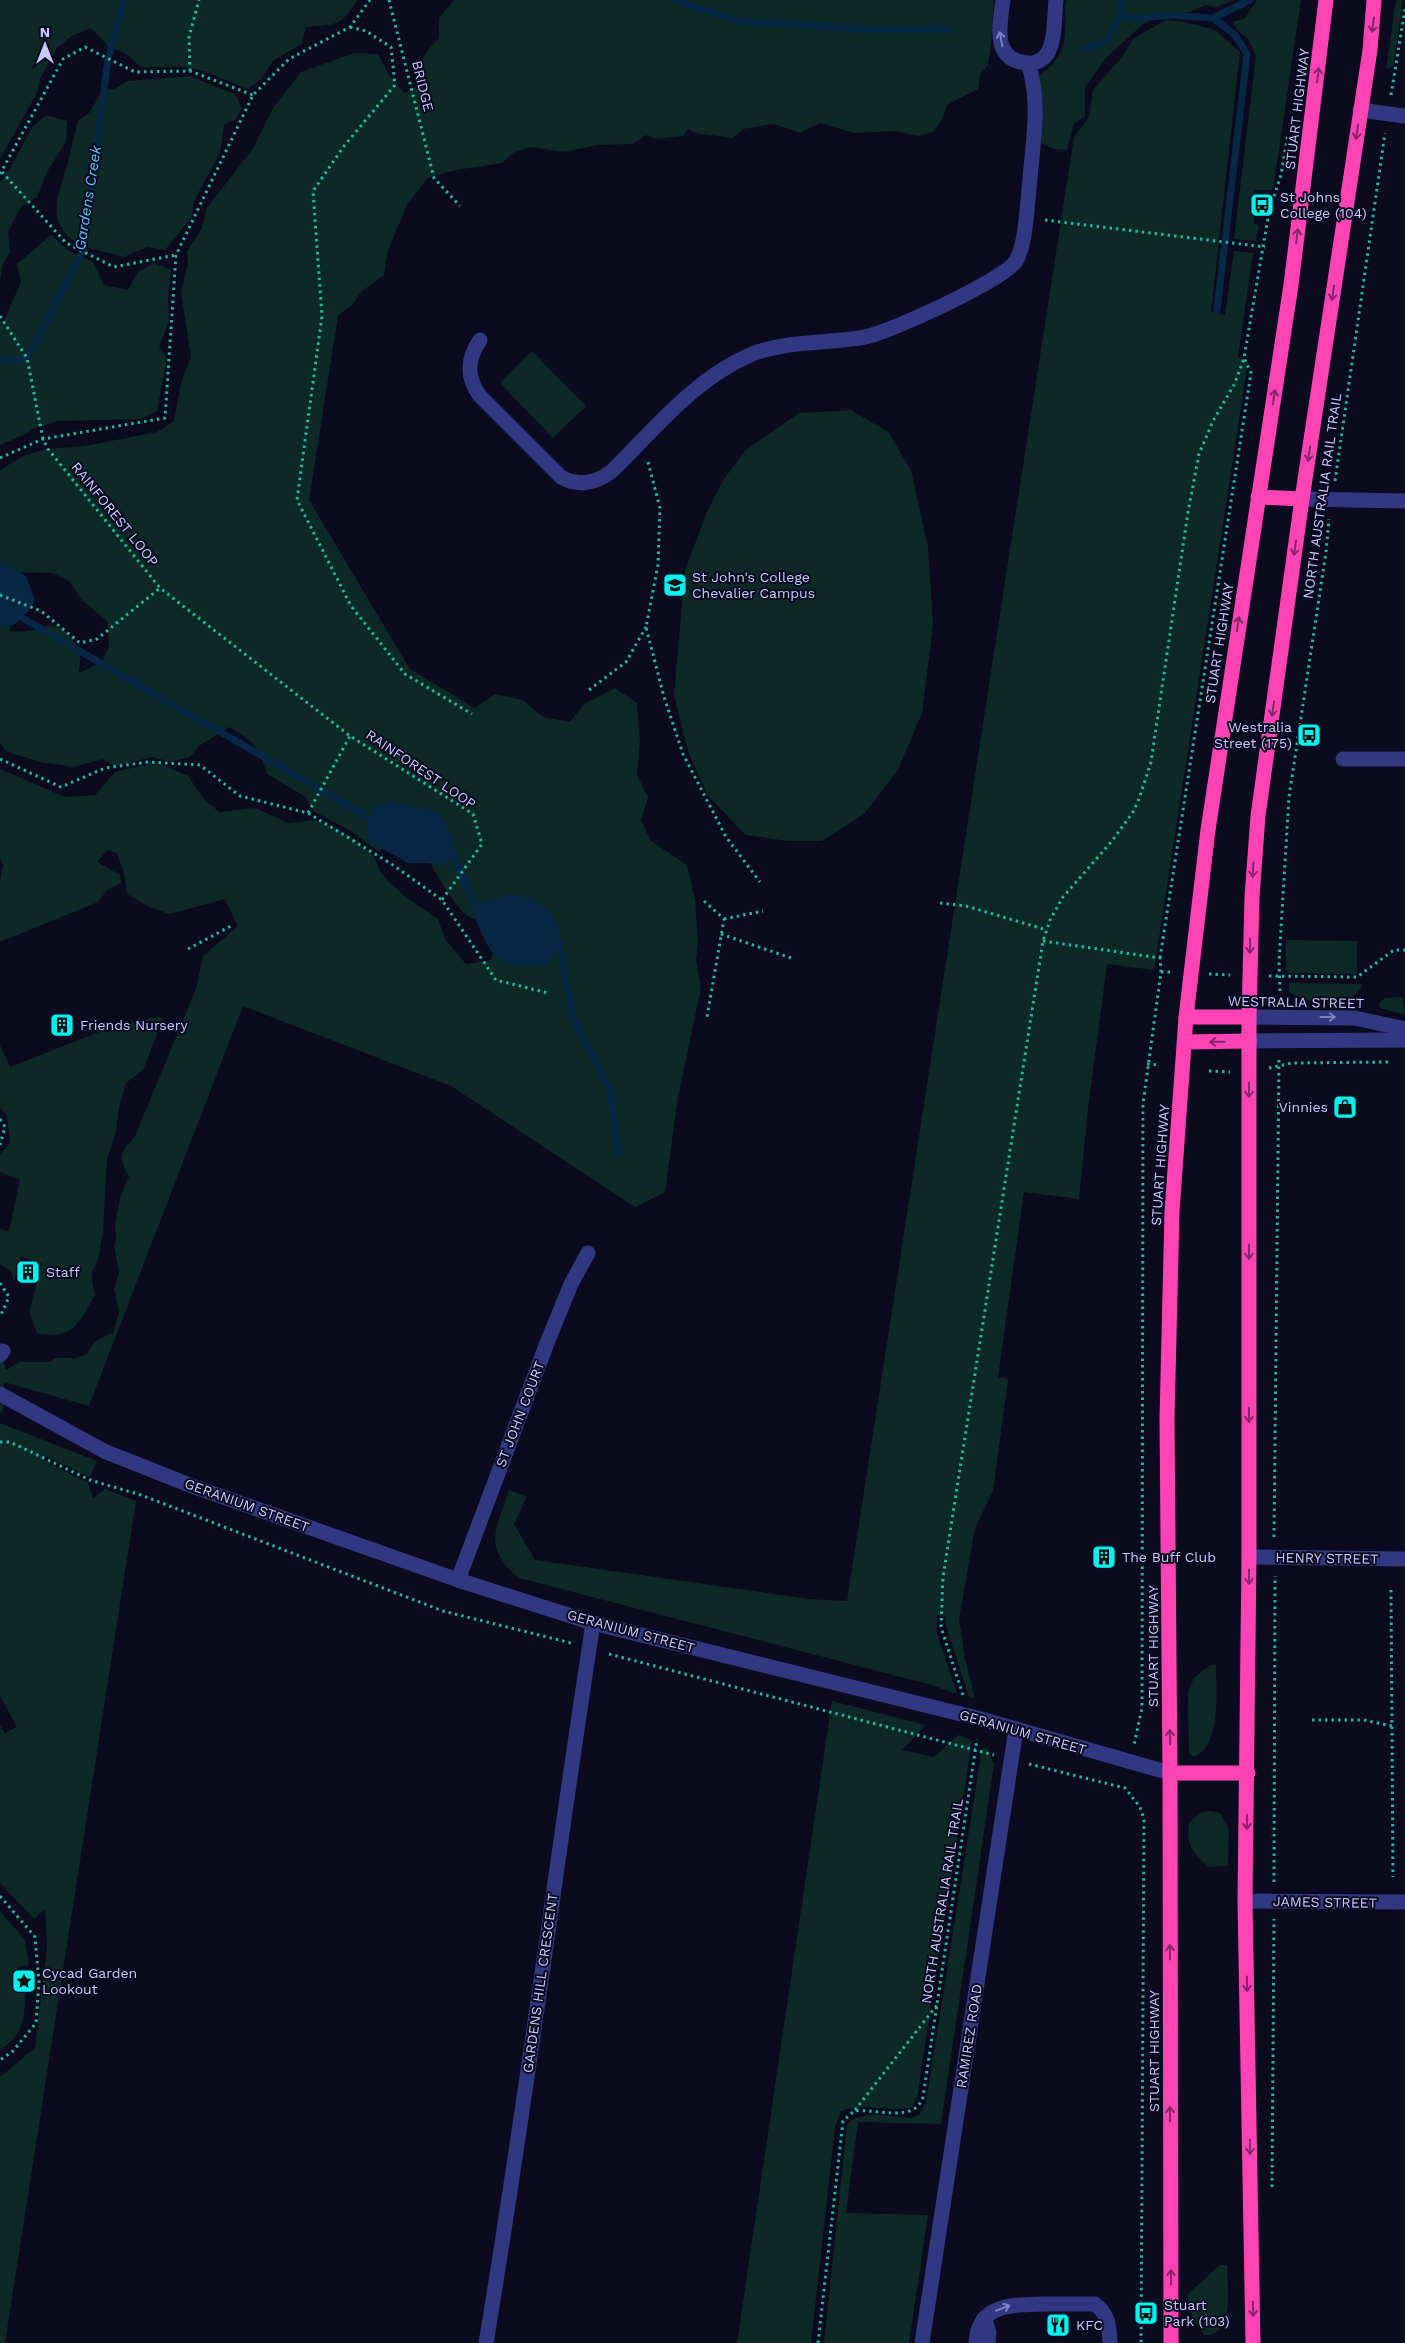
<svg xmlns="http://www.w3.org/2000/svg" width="1405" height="2343" font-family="'Work Sans',sans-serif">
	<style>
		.green { fill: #0d2925 }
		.water { fill: #082745 }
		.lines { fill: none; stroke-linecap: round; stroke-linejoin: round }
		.stream { stroke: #082745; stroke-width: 7 }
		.path { stroke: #23b89e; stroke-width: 3; stroke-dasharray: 2.5 4; stroke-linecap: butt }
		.minor { stroke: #313882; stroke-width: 15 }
		.highway { stroke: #ff43b4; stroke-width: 15 }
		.oneway { stroke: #85266a }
		.oneway2 { stroke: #7c80c0 }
		.labels { text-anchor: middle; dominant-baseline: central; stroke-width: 4; stroke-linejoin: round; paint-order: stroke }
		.street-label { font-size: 14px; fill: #c8c9ff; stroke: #0b0a1f }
		.poi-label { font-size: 14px; fill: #c8c9ff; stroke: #0b0a1f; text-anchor: start }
		.water-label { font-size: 15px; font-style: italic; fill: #56c5ff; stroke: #0b0a1f }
	</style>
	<rect width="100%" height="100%" fill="#0b0a1f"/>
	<g class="green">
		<path d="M0,0H358C341,26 336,25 306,27L302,44L274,60L261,79L248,89L204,71L183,67H141L125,53L109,47L91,28L73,35L57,48L40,79L37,93L0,159Z"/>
		<path d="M454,0H994L991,43L988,65L980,75L978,89L947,105L943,118L933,132L918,136L894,131L854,133L820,123L800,133L774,124L743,129L733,138L695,133L688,129L683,136L655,139L646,135L633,144L598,145L563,152L531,147L513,153L502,163L456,170L428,178L408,203L388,250L384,275L362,291L352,305L338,316L309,500L410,669L475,708L495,694L523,700L543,717L570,722L584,704L615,688L637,703L640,742L637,775L648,797L641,820L651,841L687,865L695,899L698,942L696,960L701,988L678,1097L665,1192L635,1207L451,1086L243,1006L89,1406L4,1382L3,1412L0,1413V1352L6,1370L19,1362H50L55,1358H76L87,1354C93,1341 100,1337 113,1333L119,1312L114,1289L119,1272L114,1246L116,1238L115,1224L121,1194L129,1177C118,1157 120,1153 135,1136L196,989L203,956L238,926L225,899L170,914L149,907L127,894L125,876L117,853L107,850L97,862L120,875L121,883L107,890L98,902L0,942V882L3,865L0,858V769L65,797L95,795L115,772L156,762L188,776L204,799L219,812L255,808L289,823L313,820L329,825L350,836L374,856L380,872L390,883L407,898L438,919L445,939L466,964L491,960L498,936L496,918C489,918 479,920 472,918C451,910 421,843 408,821L379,852L351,831L313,811L306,797L267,774C259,747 254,741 229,727L199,746L190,757L170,762L153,757L114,766L102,759L74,767L40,762L5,751L0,742V604L9,610L10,631C31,633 31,629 49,626C64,625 79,643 80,657C81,662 79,668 79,673L102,662L109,646L108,622L82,600L69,581L53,573L0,572V470L25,455L48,449L85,446L157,432L174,421L181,383L191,357L181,293L188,263L187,251L202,228L207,208L254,147L273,108L301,72L354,53L378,54L389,75L404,93L419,86C416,63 424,54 439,38V18Z"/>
		<path d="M1067,0H1236L1216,7L1205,5L1190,12L1163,13L1142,25L1106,58L1085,87V116L1074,124L1067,150L1054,149L1041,143L1039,123L1043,107L1039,76C1068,55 1066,37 1065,4Z"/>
		<path d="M1257,0H1301L1273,190H1255L1254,224L1259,225L1256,241L1234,239L1256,56L1248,39L1237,30L1233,22L1245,18Z"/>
		<path d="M1396,0H1403L1393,67L1386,69Z"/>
		<path d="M1166,20L1185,22L1215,30L1240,52L1211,312L1225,315L1234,251L1253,253L1238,357L1248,362L1154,970L1107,964L1088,1109L1079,1199L1024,1192L998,1377L1008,1379L993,1491L975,1528L959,1619L965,1659L975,1698L969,1697L946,1626L945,1616L937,1615V1633L957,1694L928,1684L519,1578C482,1547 496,1530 509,1490L527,1497L514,1524L535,1560L809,1599L847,1601L1074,137L1089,117L1093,90L1121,58L1134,38Z"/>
		<path d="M190,76L236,95L242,109L235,120L224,125L220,153L194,201L191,218L165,250L148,247L123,257C107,251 90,251 75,242C46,222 58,196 66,169C71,153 73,137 78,121L89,113L103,90L114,89L128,81Z"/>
		<path d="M46,115L67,121L66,142L47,172L37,197L21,206L8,232L10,252L3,263L0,281V182L12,165L33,126Z"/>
		<path d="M51,235L69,251L93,262L104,285L128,290L138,272L154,263L171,270L168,297L169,321L159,347L167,358L157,411L141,419L58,421L29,430L28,433L0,445V321H4L21,282L17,264Z"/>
		<path d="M532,351L586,406L553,438L500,383Z"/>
		<path d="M851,410L888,432L911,470L928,547L933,625L922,713L898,770L864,814L822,841H788L746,835L709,797L689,754L674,696L685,570L707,512L724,479L746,450L799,413Z"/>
		<path d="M1286,940L1357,941V974L1289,973L1286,969Z"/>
		<path d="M1289,983L1363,984C1350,1011 1312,1005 1289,992Z"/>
		<path d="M1403,997L1405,1015L1380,1008L1379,1003L1385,998Z"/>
		<path d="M158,1017L163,1019L143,1070L126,1083L119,1107L116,1132L107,1159L103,1233L98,1260L91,1274L95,1295C77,1324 75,1340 37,1333L29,1312L42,1263L21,1257L14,1281L11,1272L0,1263V1229L9,1231L20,1180L0,1172V1154L10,1143L7,1116L0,1107V1045L10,1067L117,1025Z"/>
		<path d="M0,1423L97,1461L90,1477L46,1456L43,1460L88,1483L93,1498L105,1489L136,1501L5,2343H0V2077L35,2048L47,1948L45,1909L34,1919L0,1883V1725L5,1733L17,1727L0,1696Z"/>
		<path d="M1210,1665H1216C1216,1689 1222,1746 1194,1757L1189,1753L1188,1692L1194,1678Z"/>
		<path d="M832,1701L926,1725L902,1750L934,1757L958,1735L972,1740L917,2098L912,2107C888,2113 864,2102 841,2111L835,2127L811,2343H737Z"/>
		<path d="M982,1748H987L994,1764L941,2124L858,2122L846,2213L928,2215L909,2343H824L847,2125C859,2109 893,2117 911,2118L919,2115L926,2103Z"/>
		<path d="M1210,1811L1220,1813L1229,1830L1228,1866L1209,1867C1193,1852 1186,1847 1189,1823L1201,1812Z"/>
		<path d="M0,1911L25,1940L29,1965L17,1967L18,1990H26C24,2018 25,2033 0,2050Z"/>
		<path d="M1220,2265H1227C1227,2285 1236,2337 1204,2335L1193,2320L1187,2295Z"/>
	</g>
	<g class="water">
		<path d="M0,562H3L26,576L35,600C27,613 18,629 0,627Z"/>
		<path d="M392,801L440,814L454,840L448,863H408L368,841L367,825L374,807Z"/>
		<path d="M510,894L532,898L550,911L560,930L559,944L547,965L516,966L496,958L486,943L476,920L480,902Z"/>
	</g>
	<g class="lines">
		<g class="stream">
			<path d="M675,0L738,21L874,30L949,29"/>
			<path d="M1119,16L1121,0"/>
			<path d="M1213,18L1250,0"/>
			<path d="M1084,49L1107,41L1119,16L1142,18L1170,15L1213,18L1235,35L1247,54L1217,310"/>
			<path d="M0,361L27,358L83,251L108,59L124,0"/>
			<path d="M24,619L370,818"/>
			<path d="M451,850L478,912"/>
			<path d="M559,944L574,1021L611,1092L618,1154"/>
		</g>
		<g class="path">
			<path d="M389,0L434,178L460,206"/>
			<path d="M350,27L366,31L391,47L395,85L344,146L313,191L322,316L297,500L351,606L405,674L472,714"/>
			<path d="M190,71L189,37L199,0"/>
			<path d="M1391,95L1405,9"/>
			<path d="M2,172L66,243L114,267L176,255"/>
			<path d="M0,174L63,59L85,47L135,72L190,71L253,95"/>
			<path d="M1045,220L1265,247"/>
			<path d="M0,316L27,358L43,439L48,449L160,588L350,736L473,814L482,844L442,900"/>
			<path d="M0,458L43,439L165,418L176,255L253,95L289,59L350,27L370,0"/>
			<path d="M648,462L660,508L658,565L646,627L664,697L683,754L726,837L760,882"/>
			<path d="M1335,481L1385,133"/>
			<path d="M0,595L41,611L80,643L97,639L160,588"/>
			<path d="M589,690L626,662L646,627"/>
			<path d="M0,759L61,787L105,768L148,762L200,765L240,796L308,813L393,865L442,900L496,980L548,993"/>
			<path d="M308,813L350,736"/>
			<path d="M704,901L724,919L707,1017"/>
			<path d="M940,903L966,906L1047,930"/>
			<path d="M724,919L763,911"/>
			<path d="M721,934L791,958"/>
			<path d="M1043,941L1160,958L1161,972L1143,1104L1142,1708L1134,1745"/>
			<path d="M188,949L231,926"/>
			<path d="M1160,958L1251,373L1244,358"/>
			<path d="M1161,972H1173"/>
			<path d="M1209,974L1230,975"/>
			<path d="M1269,976L1357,977L1394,950H1405"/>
			<path d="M1280,991L1279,962L1289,797L1326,552L1329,519"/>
			<path d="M1147,1064L1160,1065"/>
			<path d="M1269,1068L1292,1063L1389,1062"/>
			<path d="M1209,1071L1230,1072"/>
			<path d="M0,1119L5,1127L0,1145"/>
			<path d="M0,1283L9,1297L0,1317"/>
			<path d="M0,1442H10L90,1480L141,1495L443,1611L571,1643"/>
			<path d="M1274,1537L1279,1059"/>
			<path d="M1391,1590L1393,1877"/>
			<path d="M609,1654L994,1755"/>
			<path d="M963,1695L941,1627L943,1577L1043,941L1050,920L1063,897L1112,841L1133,812L1139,799L1151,762L1188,512L1199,454L1213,421L1235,383L1244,358L1269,212L1281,175L1288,134"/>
			<path d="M1312,1720H1364L1396,1727"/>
			<path d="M1029,1764L1125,1788L1140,1807L1144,1820L1141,2343"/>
			<path d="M1274,1882L1275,1576"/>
			<path d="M0,1896L35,1937L39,1982L36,2023L13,2051L0,2060"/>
			<path d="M855,2110L937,2005"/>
			<path d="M1272,2187L1274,1919"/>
			<path d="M818,2343L843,2121L854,2111C876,2108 914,2124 923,2097L977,1739"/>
		</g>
		<g class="minor">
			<path d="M1003,0C1000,24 991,60 1027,63C1035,64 1043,60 1047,54C1056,40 1054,15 1056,0"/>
			<path d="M1360,110L1405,116"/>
			<path d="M480,340C467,359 466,377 480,396L561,477C578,487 597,483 612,471C654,430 694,379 750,355C786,340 827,344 865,337C890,332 1004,280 1016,261C1027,241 1027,202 1030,179C1033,140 1041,101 1028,63"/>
			<path d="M1302,499L1405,501"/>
			<path d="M1343,759H1405"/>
			<path d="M1249,1017L1355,1018L1405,1029"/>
			<path d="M1249,1041L1405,1040"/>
			<path d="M0,1355L3,1351"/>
			<path d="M0,1394L104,1451L192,1486L458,1580L593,1623L981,1719L1170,1773"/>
			<path d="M1249,1557L1405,1559"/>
			<path d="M458,1580L547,1343L571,1284L588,1253"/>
			<path d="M1245,1901L1405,1902"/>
			<path d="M984,2318L989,2332L988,2343"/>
			<path d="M486,2343C526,2104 556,1863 593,1623"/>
			<path d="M922,2343L1016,1729"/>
			<path d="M976,2343C978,2303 1013,2305 1044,2304C1061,2304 1078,2304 1095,2304C1109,2315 1109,2326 1110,2343"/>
		</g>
		<g class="highway">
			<path d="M1258,497L1302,499"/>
			<path d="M1186,1017H1249"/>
			<path d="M1185,1042L1249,1041"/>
			<path d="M1170,1773H1248"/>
			<path d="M1171,2343L1170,1773L1167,1419L1172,1212L1186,1017L1208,830L1291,285L1326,0"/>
			<path d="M1253,2343L1245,1901L1249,1557V1017L1252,897L1258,816L1302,499L1370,50L1374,0"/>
		</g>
	</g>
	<defs><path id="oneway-shaft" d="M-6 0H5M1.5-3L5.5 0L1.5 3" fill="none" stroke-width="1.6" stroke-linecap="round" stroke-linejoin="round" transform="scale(1.25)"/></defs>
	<g class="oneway">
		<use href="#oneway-shaft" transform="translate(1373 25) rotate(97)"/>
		<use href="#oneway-shaft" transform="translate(1318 75) rotate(-83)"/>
		<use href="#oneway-shaft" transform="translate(1357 132) rotate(98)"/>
		<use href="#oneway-shaft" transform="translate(1297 236) rotate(-83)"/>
		<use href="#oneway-shaft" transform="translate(1333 293) rotate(98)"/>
		<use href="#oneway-shaft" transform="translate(1274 397) rotate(-81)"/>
		<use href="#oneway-shaft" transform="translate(1309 454) rotate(98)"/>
		<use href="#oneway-shaft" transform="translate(1295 548) rotate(98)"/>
		<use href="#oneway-shaft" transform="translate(1238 624) rotate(-81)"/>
		<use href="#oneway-shaft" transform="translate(1273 709) rotate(98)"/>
		<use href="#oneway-shaft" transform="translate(1253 870) rotate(93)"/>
		<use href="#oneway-shaft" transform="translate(1250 946) rotate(91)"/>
		<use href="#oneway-shaft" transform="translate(1217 1042) rotate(179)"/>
		<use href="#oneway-shaft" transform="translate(1249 1090) rotate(90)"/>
		<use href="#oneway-shaft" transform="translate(1249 1252) rotate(90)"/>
		<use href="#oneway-shaft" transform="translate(1249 1415) rotate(90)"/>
		<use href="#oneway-shaft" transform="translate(1249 1577) rotate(90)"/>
		<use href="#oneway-shaft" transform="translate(1170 1737) rotate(-91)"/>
		<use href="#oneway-shaft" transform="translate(1247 1822) rotate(91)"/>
		<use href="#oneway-shaft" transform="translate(1170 1952) rotate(-90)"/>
		<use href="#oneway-shaft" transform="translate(1247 1984) rotate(89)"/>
		<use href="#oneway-shaft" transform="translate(1170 2114) rotate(-90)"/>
		<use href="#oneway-shaft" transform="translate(1250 2147) rotate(89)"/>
		<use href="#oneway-shaft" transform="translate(1171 2277) rotate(-90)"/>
		<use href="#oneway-shaft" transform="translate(1253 2309) rotate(89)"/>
	</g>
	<g class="oneway2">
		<use href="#oneway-shaft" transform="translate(1001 39) rotate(-101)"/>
		<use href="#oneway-shaft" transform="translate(1328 1017)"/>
		<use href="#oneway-shaft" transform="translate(1003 2308) rotate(-21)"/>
	</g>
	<defs>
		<g id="bus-square" transform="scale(1.25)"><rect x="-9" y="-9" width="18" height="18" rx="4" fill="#00f3ef" stroke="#0b0a1f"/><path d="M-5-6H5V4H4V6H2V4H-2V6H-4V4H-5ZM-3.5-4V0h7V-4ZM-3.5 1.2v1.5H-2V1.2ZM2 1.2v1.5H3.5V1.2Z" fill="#111"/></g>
		<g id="university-square" transform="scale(1.25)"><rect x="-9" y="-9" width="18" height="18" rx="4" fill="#00f3ef" stroke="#0b0a1f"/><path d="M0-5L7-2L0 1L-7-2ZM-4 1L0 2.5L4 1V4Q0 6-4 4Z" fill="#111"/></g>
		<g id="building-square" transform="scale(1.25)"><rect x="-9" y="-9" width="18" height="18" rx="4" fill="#00f3ef" stroke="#0b0a1f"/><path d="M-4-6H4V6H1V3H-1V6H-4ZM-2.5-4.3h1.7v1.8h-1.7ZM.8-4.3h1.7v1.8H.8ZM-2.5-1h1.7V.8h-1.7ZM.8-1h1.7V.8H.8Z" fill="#111"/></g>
		<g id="shop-square" transform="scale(1.25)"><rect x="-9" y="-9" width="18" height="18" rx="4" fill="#00f3ef" stroke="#0b0a1f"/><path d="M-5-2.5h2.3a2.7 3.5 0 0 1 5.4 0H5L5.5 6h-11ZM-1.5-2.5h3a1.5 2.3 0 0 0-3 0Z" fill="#111"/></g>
		<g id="sight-square" transform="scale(1.25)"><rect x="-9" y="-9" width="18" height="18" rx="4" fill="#00f3ef" stroke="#0b0a1f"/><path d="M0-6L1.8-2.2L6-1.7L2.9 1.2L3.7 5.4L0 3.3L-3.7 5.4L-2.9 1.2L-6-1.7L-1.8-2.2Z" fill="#111"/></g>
		<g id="restaurant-square" transform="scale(1.25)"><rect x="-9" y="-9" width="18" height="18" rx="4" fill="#00f3ef" stroke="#0b0a1f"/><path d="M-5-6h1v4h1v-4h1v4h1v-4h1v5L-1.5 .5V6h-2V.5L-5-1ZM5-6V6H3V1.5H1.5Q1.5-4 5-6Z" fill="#111"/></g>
	</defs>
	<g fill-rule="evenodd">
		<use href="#bus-square" x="1262" y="205"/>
		<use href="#university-square" x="675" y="585"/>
		<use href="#bus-square" x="1309" y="735"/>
		<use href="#building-square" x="62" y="1025"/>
		<use href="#shop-square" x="1345" y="1107"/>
		<use href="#building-square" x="28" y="1272"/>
		<use href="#building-square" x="1104" y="1557"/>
		<use href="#sight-square" x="24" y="1981"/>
		<use href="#bus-square" x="1146" y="2313"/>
		<use href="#restaurant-square" x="1058" y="2325"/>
	</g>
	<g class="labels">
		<g class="street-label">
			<text transform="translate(423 86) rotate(76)">BRIDGE</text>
			<text transform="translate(1297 109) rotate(-83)">STUART HIGHWAY</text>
			<text transform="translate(1322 496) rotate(-82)">NORTH AUSTRALIA RAIL TRAIL</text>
			<text transform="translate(115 514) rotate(51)">RAINFOREST LOOP</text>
			<text transform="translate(1219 643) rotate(-81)">STUART HIGHWAY</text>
			<text transform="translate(421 769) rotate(34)">RAINFOREST LOOP</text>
			<text transform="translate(1296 1002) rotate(1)">WESTRALIA STREET</text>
			<text transform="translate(1160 1165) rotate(-86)">STUART HIGHWAY</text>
			<text transform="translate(520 1414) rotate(-69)">ST JOHN COURT</text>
			<text transform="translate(247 1505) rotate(20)">GERANIUM STREET</text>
			<text transform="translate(1327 1558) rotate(1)">HENRY STREET</text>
			<text transform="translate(631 1631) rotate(15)">GERANIUM STREET</text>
			<text transform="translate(1153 1646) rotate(-90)">STUART HIGHWAY</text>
			<text transform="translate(1023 1732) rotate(16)">GERANIUM STREET</text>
			<text transform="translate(942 1901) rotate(-81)">NORTH AUSTRALIA RAIL TRAIL</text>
			<text transform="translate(1325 1902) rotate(1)">JAMES STREET</text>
			<text transform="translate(540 1983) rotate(-82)">GARDENS HILL CRESCENT</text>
			<text transform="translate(969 2036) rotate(-81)">RAMIREZ ROAD</text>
			<text transform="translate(1154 2051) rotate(-90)">STUART HIGHWAY</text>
		</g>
		<g class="poi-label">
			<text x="1280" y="197">St Johns<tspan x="1280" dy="16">College (104)</tspan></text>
			<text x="692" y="577">St John's College<tspan x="692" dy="16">Chevalier Campus</tspan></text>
			<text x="1292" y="727" text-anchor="end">Westralia<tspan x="1292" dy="16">Street (175)</tspan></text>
			<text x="80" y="1025">Friends Nursery</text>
			<text x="1328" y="1107" text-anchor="end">Vinnies</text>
			<text x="46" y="1272">Staff</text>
			<text x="1122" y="1557">The Buff Club</text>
			<text x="42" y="1973">Cycad Garden<tspan x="42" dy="16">Lookout</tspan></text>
			<text x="1164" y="2305">Stuart<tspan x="1164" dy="16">Park (103)</tspan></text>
			<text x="1076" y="2325">KFC</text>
		</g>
		<g class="water-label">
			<text transform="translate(88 198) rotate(-81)">Gardens Creek</text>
		</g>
	</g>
	<g transform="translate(45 45)" stroke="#0b0a1f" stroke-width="4" paint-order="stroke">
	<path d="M0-4L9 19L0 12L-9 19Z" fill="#c8c9ff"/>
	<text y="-8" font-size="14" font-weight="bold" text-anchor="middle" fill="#c8c9ff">N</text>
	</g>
</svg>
